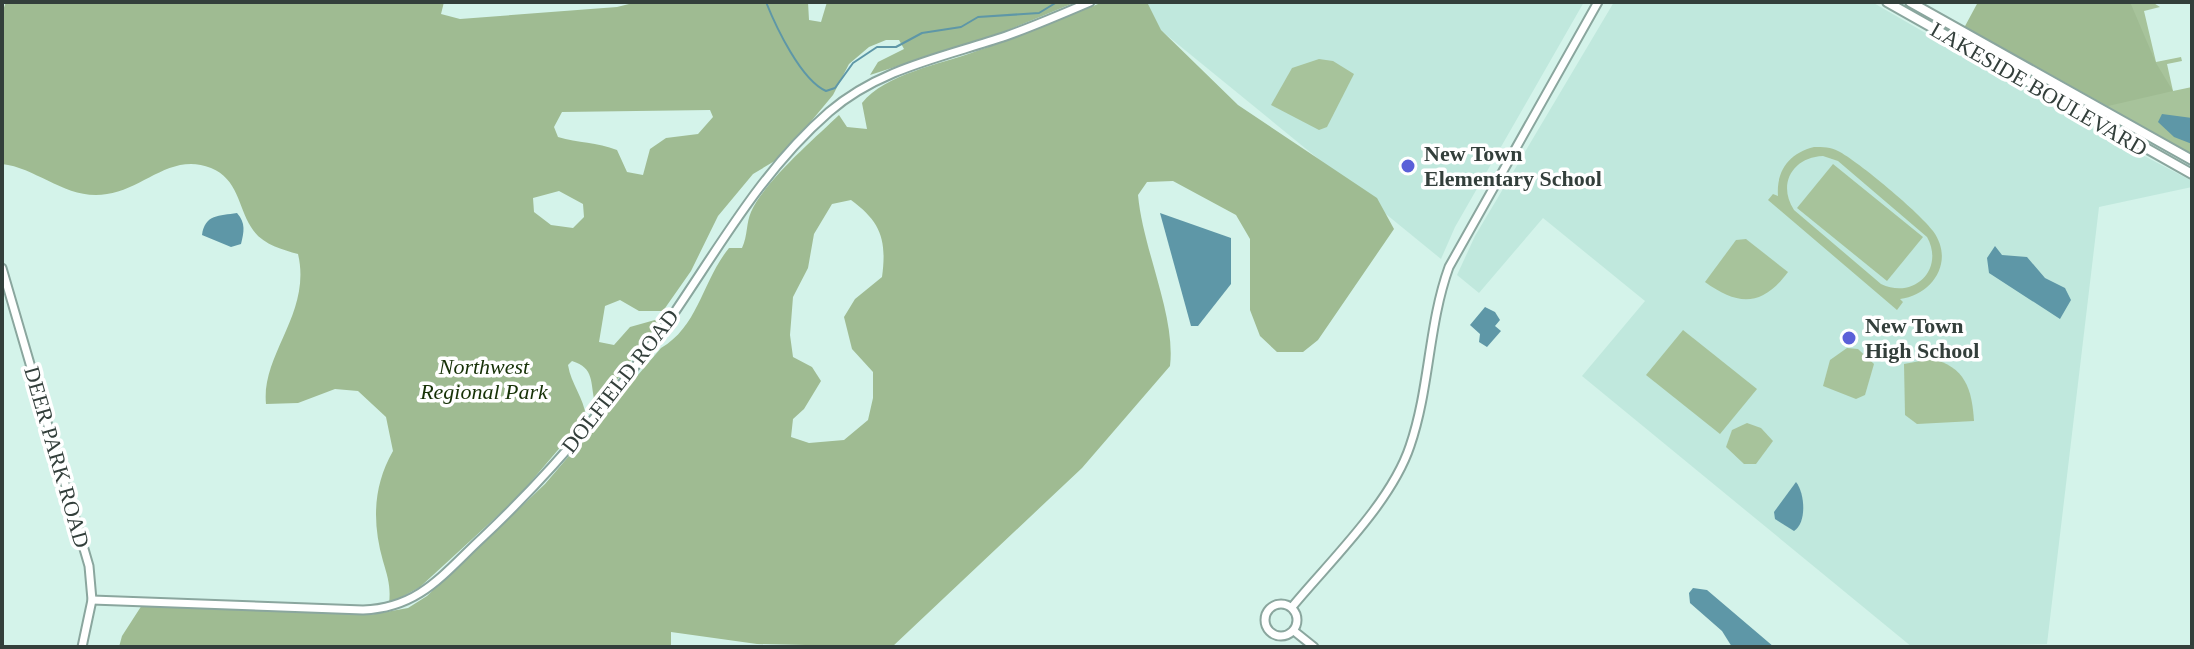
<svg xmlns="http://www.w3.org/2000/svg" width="2194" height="649" font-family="'Times New Roman',serif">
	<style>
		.built { fill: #c0e8dd }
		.green { fill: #a7c39b; fill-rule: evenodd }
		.forest { fill: #9fbb92; fill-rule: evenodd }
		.water { fill: #5e97a7 }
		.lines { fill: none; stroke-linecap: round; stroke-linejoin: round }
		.stream { stroke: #5e97a7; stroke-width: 2 }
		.tertiary-casing { stroke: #8aa69e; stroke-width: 11 }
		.secondary-casing { stroke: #8aa69e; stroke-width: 12 }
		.tertiary { stroke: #fff; stroke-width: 7 }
		.secondary { stroke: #fff; stroke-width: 8 }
		.poi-dot { fill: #5b60d8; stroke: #fff; stroke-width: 3 }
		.labels { text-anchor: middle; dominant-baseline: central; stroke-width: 7; stroke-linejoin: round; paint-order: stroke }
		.street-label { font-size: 22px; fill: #333f3b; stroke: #fff }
		.poi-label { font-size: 22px; font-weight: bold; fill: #333f3b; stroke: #fff; text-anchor: start }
		.park-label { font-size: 22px; font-style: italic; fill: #173207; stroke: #fff }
	</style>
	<rect width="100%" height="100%" fill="#d4f3ea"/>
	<g class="built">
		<path d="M1126,2H1584L1455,227L1441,259Z"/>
		<path d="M1614,2H1872L2070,117L2192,181V187L2099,207L2047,644L1912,647L1582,376L1645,301L1543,218L1479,293L1457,275L1475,236Z"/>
	</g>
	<g class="green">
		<path d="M2037,2H2152L2160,7L2144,11L2156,62L2181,57L2182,61L2167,64L2173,91L2192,87V155L2069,86Z"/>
		<path d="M1319,59L1333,61L1354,74L1327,127L1319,130L1271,105L1292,68Z"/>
		<path d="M1814,147C1823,147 1831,147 1838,151C1858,161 1921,214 1933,231C1955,261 1933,295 1900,299L1903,302L1897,310L1768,200L1773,194L1778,196C1776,170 1790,153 1814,147ZM1823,156L1838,161L1927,237C1945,269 1914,300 1881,284L1794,210C1777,184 1793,157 1823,156Z"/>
		<path d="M1833,164L1923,237L1887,281L1797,208Z"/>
		<path d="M1746,239L1788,272C1762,307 1738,306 1705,282L1736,240Z"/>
		<path d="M1683,330L1757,389L1720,434L1646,375Z"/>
		<path d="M1847,348L1858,349L1874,364L1865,395L1856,399L1823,386L1830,360Z"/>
		<path d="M1931,359C1965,366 1972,389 1974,421L1917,424L1905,415L1904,364Z"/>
		<path d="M1747,423L1761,428L1773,441L1756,464H1744L1726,447L1732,430Z"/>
	</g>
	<g class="forest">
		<path d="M6,2H444L441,14L460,19L617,7L637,2H808L809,20L821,22L827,2H1076L1006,31L870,75L878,62L904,49L899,40H886L869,47L849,64L833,95L808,125L778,159L753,174L718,216L691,271L663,311H639L620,300L605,306L599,342L614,345L630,327L662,318L603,399L595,403C590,383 595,368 572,361L568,365C571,384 584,398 586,417L517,498L420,587L389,604C391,587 388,578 383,561C372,522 373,486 393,451L386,417L358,391L335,389L298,403L266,404C261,354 312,313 298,254C281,249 261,244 251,227C238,206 238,179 211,168C171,152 144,189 107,194C67,201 38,168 2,164V13ZM710,110L713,117L698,134L666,138L650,149L643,175L627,172L617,150C597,142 578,143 558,137L554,127L562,112ZM559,191L583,204L584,217L573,228L551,225L534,212L533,198Z"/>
		<path d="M1103,2H1147L1161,30L1238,105L1377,198L1394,229L1318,340L1303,352H1277L1260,336L1250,310V239L1236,215L1173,181L1147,182L1138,195C1143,250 1176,316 1170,366L1082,468L892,647L757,644L671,632V647H119L122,636L142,605L369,615L408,608L427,596L545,484L661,348C699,326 702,281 729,248H742C748,235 746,223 751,212C764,182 814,139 839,115L847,127L867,129L862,103C885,74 941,64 974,52C1018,37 1060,19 1103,2ZM851,200C881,222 887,240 882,277L855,299L844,317L852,349L873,372V398L868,420L844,440L809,443L791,437L793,419L804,409L821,381L812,367L793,357L790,335L793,297L808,268L814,234L832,204Z"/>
		<path d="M1978,2H2130L2156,63L2173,91L2108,106L1964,28Z"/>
	</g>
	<g class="water">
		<path d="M2162,114L2192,118V144L2174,137L2158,122Z"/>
		<path d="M237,213C246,223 244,232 241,244L231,247L202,235C205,214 219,216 237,213Z"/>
		<path d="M1160,213L1231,238V284L1198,326H1191Z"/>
		<path d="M1995,246L2002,255L2027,257L2045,278L2065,288L2071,300L2060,319L1989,273L1987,258Z"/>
		<path d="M1485,307L1495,312L1500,320L1495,326L1501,331L1487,347L1479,342L1480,334L1470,325Z"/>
		<path d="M1796,482C1805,493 1807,523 1794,531L1775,519L1774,512Z"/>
		<path d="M1693,588L1707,590L1774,647H1732L1722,631L1690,603L1689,593Z"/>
	</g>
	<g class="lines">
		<path class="stream" d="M766,2C776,27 801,80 826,91L835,88L853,63L877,47H896L922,33L961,27L978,17L1039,13L1057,2"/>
		<g class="tertiary-casing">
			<g id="tertiary">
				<path d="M2,268L89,566L92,600L82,647"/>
				<path d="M92,600L363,610C420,608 444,573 483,537C552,472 613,399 668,322C719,248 761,171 829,112C880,68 944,57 1006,36C1034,26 1062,14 1090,2"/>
				<circle cx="1281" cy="620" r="16"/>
				<path d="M1292,607C1330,561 1391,503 1410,446C1430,388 1428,325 1449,267L1598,2"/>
				<path d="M1294,631L1314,647"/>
			</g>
		</g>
		<g class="secondary-casing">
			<g id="secondary">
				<path d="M1887,2L2192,174"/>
				<path d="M1910,2L2192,160"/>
			</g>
		</g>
		<use href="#tertiary" class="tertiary"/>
		<use href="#secondary" class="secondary"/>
	</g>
	<g class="poi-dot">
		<circle cx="1408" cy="166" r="8"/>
		<circle cx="1849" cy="338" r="8"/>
	</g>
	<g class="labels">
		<g class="street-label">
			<text transform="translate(2039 89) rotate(30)">LAKESIDE BOULEVARD</text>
			<text transform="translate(620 381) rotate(-52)">DOLFIELD ROAD</text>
			<text transform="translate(57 457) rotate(74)">DEER PARK ROAD</text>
		</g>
		<g class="poi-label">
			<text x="1424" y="153">New Town<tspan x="1424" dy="25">Elementary School</tspan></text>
			<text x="1865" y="325">New Town<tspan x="1865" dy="25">High School</tspan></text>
		</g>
		<g class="park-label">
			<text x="484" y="366">Northwest<tspan x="484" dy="25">Regional Park</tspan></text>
		</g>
	</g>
	<rect width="2194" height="649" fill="none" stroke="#333f3b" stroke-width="8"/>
</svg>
